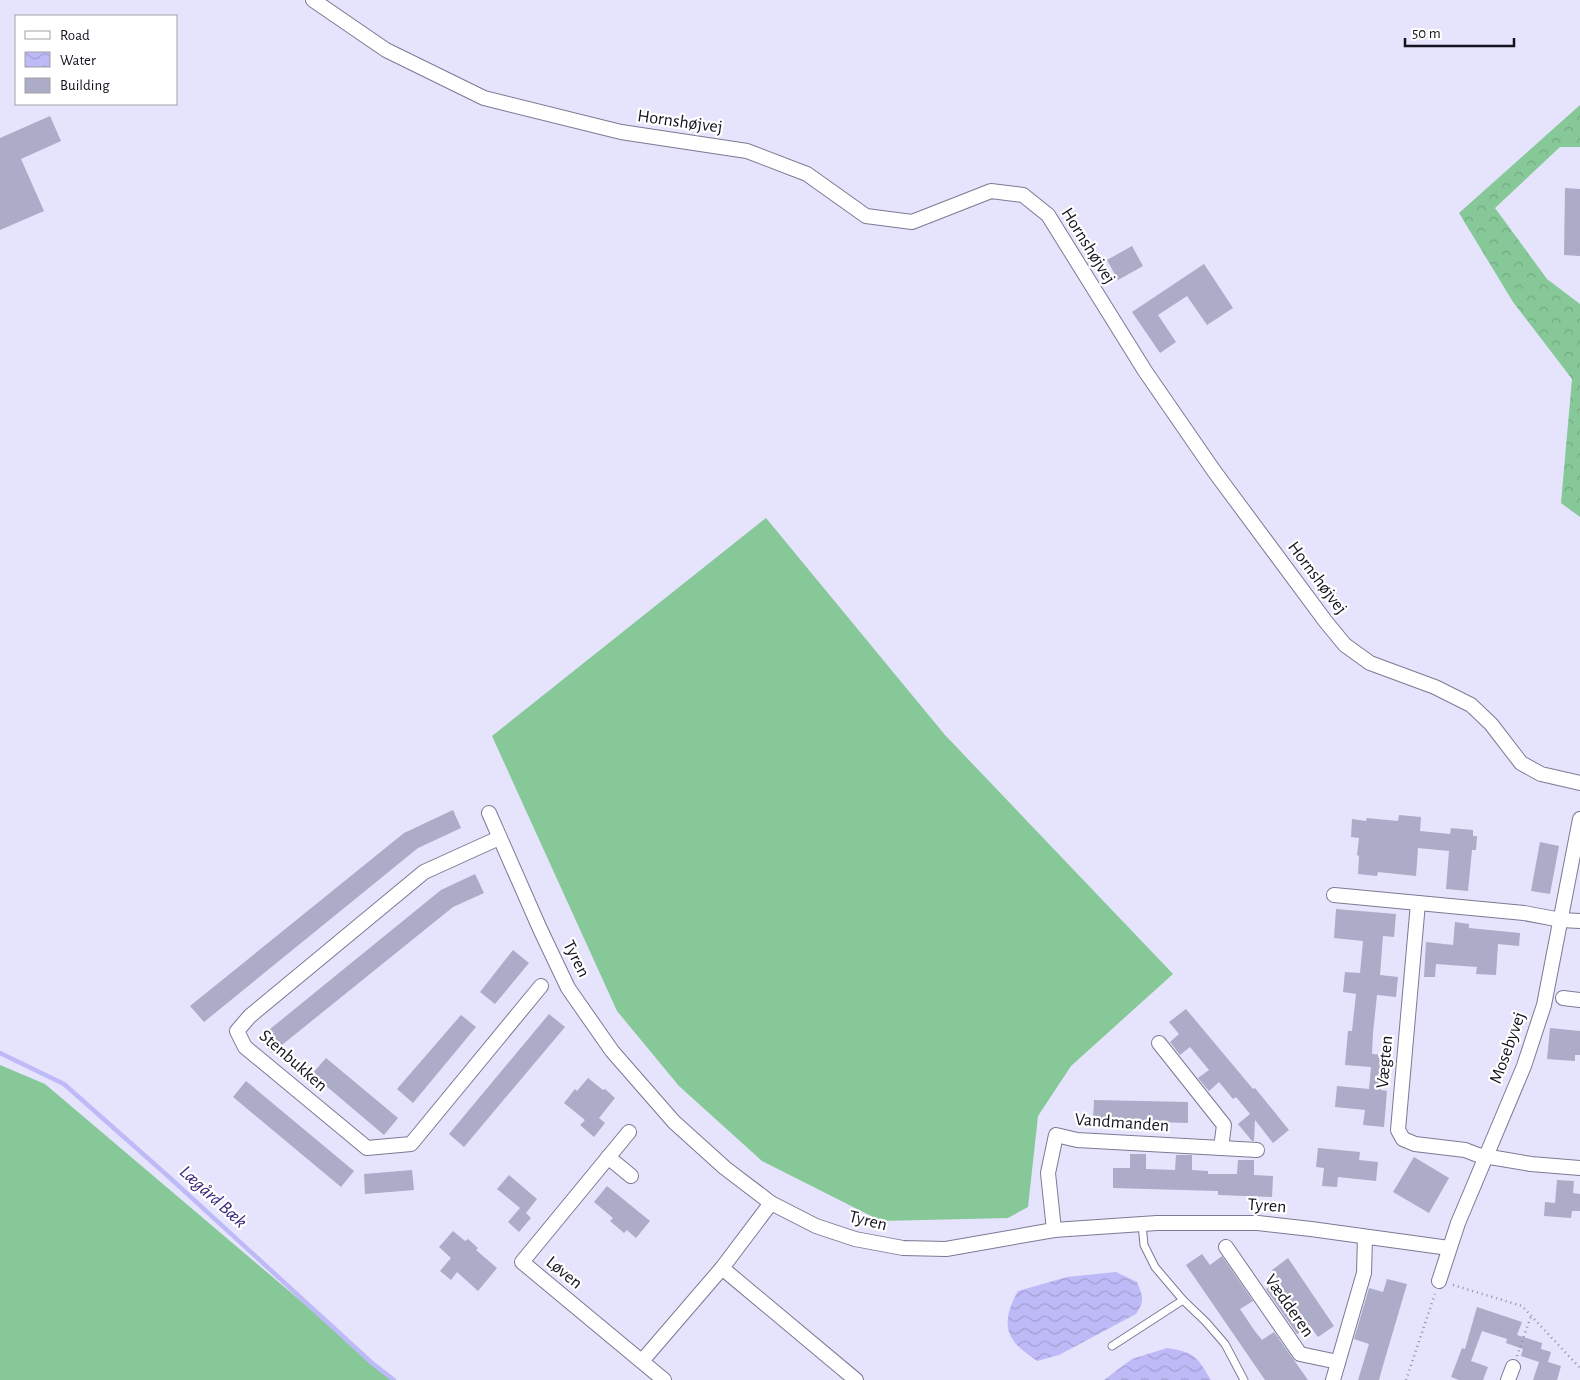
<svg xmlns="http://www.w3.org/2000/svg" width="1580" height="1380" font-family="'Alegreya Sans',sans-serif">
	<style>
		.grass { fill: #86c897 }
		.forest { fill: url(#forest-crowns) }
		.water { fill: url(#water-waves) }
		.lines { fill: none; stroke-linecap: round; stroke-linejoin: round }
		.stream { stroke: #bebaf7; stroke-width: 4.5 }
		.building { fill: #acabc8 }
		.service-casing { stroke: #7b7a95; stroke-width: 9 }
		.minor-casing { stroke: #7b7a95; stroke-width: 16 }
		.path { stroke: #9190a3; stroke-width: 2.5; stroke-dasharray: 1 4; stroke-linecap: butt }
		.service { stroke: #fff; stroke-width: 7 }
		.minor { stroke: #fff; stroke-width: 14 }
		.labels { text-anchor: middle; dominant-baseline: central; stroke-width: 4.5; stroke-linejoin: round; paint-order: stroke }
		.street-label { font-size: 18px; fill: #14131d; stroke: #fff }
		.water-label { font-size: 19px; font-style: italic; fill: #39257b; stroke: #fff }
	</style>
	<defs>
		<pattern id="forest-crowns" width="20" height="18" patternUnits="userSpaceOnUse" patternTransform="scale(1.25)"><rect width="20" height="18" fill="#86c897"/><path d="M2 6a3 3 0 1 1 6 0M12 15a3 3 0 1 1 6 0" fill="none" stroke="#73ab82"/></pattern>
		<pattern id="water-waves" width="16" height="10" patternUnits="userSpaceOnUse" patternTransform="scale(1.25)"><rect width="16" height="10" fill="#bebaf7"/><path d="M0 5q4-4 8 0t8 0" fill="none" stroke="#a29fd3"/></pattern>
	</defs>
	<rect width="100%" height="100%" fill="#e5e4fc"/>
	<g class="grass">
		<path d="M766,518L945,735L1173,974L1071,1066L1038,1116L1028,1207L1008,1218L881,1221L762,1161L679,1086L617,1011L492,736Z"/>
		<path d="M0,1065L45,1084L394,1380H0Z"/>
	</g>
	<path class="forest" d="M1580,105V147H1560L1495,208L1547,279L1580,304V517L1561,503L1572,379L1513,302L1459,213Z"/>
	<g class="water">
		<path d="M1116,1272L1137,1282C1143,1297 1145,1300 1136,1314L1059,1355L1037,1361C1030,1355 1018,1348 1013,1340C1002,1325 1010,1305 1018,1291L1067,1277Z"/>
		<path d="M1167,1348C1195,1352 1197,1357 1211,1380H1104L1132,1359Z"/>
	</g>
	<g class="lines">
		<path class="stream" d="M0,1053L64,1084L169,1177L372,1363L394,1380"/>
	</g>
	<g class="building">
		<path d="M50,116L61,141L21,159L44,211L0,230V138Z"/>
		<path d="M1565,188L1580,189V256L1564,255Z"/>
		<path d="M1132,246L1143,266L1118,280L1107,260Z"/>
		<path d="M1204,264L1233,308L1207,325L1187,296L1158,315L1176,342L1160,353L1132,312Z"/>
		<path d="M453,810L461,828L418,848L204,1022L190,1006L404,833Z"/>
		<path d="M1399,815L1421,817L1420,831L1450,834L1451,828L1473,830V836H1477L1476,850H1472L1468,891L1446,889L1449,851L1418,848L1416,876L1378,872L1377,876L1358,874L1359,856L1357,855L1359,838L1351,837L1352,819L1366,821L1367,818L1398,821Z"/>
		<path d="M1540,842L1559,846L1550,894L1531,891Z"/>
		<path d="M475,874L484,893L453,907L272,1053L259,1038L441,890Z"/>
		<path d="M1336,909L1396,914L1394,937L1383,936L1380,975L1398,977L1396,997L1377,995L1373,1033L1372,1054L1384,1055L1381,1090L1387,1091L1384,1127L1363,1125L1365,1110L1335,1107L1337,1086L1369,1089L1371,1067L1345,1065L1348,1031H1352L1356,994L1343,992L1345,972L1360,973L1363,941L1334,938Z"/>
		<path d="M1455,922L1469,924V928L1520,933L1519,946L1498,944L1496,975L1476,974L1477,967L1436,964L1435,977H1424L1426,942L1453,945Z"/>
		<path d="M513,950L529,963L495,1004L480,992Z"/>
		<path d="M1186,1009L1253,1089L1255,1088L1289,1130L1273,1143L1255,1120L1254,1141H1252L1238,1124L1250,1114L1236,1097L1233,1099L1219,1082L1209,1091L1198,1078L1209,1070L1190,1047L1180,1055L1170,1042L1179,1034L1169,1022Z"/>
		<path d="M549,1014L565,1027L464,1147L449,1134Z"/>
		<path d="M461,1015L476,1027L413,1103L397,1089Z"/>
		<path d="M1550,1028L1580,1031V1055H1575V1061L1547,1059Z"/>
		<path d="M326,1058L398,1118L384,1135L312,1074Z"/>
		<path d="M588,1078L603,1090L605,1089L615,1098L599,1118L605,1123L594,1137L580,1125L585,1120L564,1103L575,1089L577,1091Z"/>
		<path d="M246,1081L354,1171L341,1187L233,1097Z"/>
		<path d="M1094,1100L1188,1102V1123L1093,1120Z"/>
		<path d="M1318,1148L1360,1152L1359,1160L1378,1162L1376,1181L1338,1177L1337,1187L1322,1186L1324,1168L1316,1167Z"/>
		<path d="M1130,1154H1146V1169L1175,1170L1176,1155H1192V1170L1208,1171V1174H1237L1238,1160H1254V1175L1273,1176L1272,1197L1218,1195V1191L1113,1188V1168H1130Z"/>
		<path d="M1414,1157L1449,1178L1429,1213L1393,1192Z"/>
		<path d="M412,1170L414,1190L365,1194L364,1174Z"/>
		<path d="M509,1175L537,1199L526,1213L531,1218L519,1232L508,1222L520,1208L497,1189Z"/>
		<path d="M1557,1180L1574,1181L1573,1193L1580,1194V1211H1572L1571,1218L1544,1216L1545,1202L1555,1203Z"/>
		<path d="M607,1186L650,1221L636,1238L627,1230L624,1233L610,1221L613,1218L594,1202Z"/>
		<path d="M453,1231L465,1241L468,1239L478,1248L476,1250L497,1268L478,1291L457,1272L451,1280L440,1271L451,1258L439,1247Z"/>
		<path d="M1202,1254L1210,1265L1222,1256L1253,1301L1240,1309L1254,1330L1262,1340L1274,1332L1308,1380H1265L1186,1265Z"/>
		<path d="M1288,1258L1334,1326L1318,1337L1310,1326L1297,1334L1266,1289L1279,1281L1272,1270Z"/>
		<path d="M1387,1279L1407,1284L1382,1369L1379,1380H1358L1369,1344L1354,1339L1369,1288L1383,1292Z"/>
		<path d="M1477,1307L1522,1322L1517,1335L1542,1343L1541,1349L1551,1352L1548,1362L1561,1366L1557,1380H1533L1539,1362L1521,1356L1523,1349L1506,1343L1507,1339L1482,1331L1471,1361L1488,1367L1483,1380H1459L1451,1377L1462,1348L1465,1349Z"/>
	</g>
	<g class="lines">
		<g class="service-casing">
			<g id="service">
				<path d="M1142,1224L1144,1245L1155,1267L1183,1300L1206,1322L1225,1344L1244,1380"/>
				<path d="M1112,1346L1183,1300"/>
			</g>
		</g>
		<g class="minor-casing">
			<g id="minor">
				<path d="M313,0L386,50L484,98L621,132L747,151L807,174L866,216L912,222L991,191L1023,195L1048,215L1145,371L1214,471L1326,622L1345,645L1370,663L1435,687L1471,705L1491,724L1521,763L1541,774L1580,783"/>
				<path d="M489,813L540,929L568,988L612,1051L674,1122L725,1168L771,1203L816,1226L855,1239L903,1248L946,1249L1054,1230L1157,1223H1258L1311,1229L1449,1248"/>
				<path d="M499,838L424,872L250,1016L237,1031L245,1047L367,1148L411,1144L541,986"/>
				<path d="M1334,895L1524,913L1561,920L1580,921"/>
				<path d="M1418,903L1398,1130L1403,1139L1415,1144L1465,1150L1478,1155L1531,1164L1580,1168"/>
				<path d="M1563,998L1580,1000"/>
				<path d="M1159,1043L1224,1125L1221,1148"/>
				<path d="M629,1132L522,1262L664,1380"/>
				<path d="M608,1157L631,1176"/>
				<path d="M1054,1230L1048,1173L1056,1135L1077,1140L1257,1150"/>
				<path d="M1226,1247L1300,1354L1338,1362"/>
				<path d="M722,1268L856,1380"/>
				<path d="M1439,1281L1458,1223L1524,1066L1544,1005L1580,819"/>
				<path d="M642,1361L722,1268L771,1203"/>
				<path d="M1333,1380L1364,1273L1365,1237"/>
				<path d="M1508,1380L1513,1367"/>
			</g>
		</g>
		<g class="path">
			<path d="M1453,1285L1522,1306L1580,1368"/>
			<path d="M1517,1356L1531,1316"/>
			<path d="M1406,1380L1435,1294"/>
		</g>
		<use href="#service" class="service"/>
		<use href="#minor" class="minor"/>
	</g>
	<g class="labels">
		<g class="street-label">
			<text transform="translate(680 122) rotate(8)">Hornshøjvej</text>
			<text transform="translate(1088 246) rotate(58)">Hornshøjvej</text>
			<text transform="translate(1317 578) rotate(53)">Hornshøjvej</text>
			<text transform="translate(576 959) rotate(63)">Tyren</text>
			<text transform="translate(1508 1048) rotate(-70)">Mosebyvej</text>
			<text transform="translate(293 1061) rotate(41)">Stenbukken</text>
			<text transform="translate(1385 1062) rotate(-85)">Vægten</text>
			<text transform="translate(1122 1123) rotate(4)">Vandmanden</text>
			<text transform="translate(1267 1206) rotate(4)">Tyren</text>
			<text transform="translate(868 1221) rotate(14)">Tyren</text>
			<text transform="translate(564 1273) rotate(39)">Løven</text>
			<text transform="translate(1289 1306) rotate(55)">Vædderen</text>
		</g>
		<g class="water-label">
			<text transform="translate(213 1197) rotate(42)">Lægård Bæk</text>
		</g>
	</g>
	<rect x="15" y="15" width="162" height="90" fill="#ffffff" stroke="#a1a1a5"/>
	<rect x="25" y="31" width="25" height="8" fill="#ffffff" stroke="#a1a1a5"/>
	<text x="60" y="40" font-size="15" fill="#14131d">Road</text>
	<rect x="25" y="52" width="25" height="15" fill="url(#water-waves)" stroke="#a1a1a5"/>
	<text x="60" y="65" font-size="15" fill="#14131d">Water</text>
	<rect x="25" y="78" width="25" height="15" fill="#acabc8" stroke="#a1a1a5"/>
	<text x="60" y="90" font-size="15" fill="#14131d">Building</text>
	<path d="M1405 38v8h109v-8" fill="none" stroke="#14131d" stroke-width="2.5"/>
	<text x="1412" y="38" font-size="15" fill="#14131d" stroke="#ffffff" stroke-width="4" paint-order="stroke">50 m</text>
</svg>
